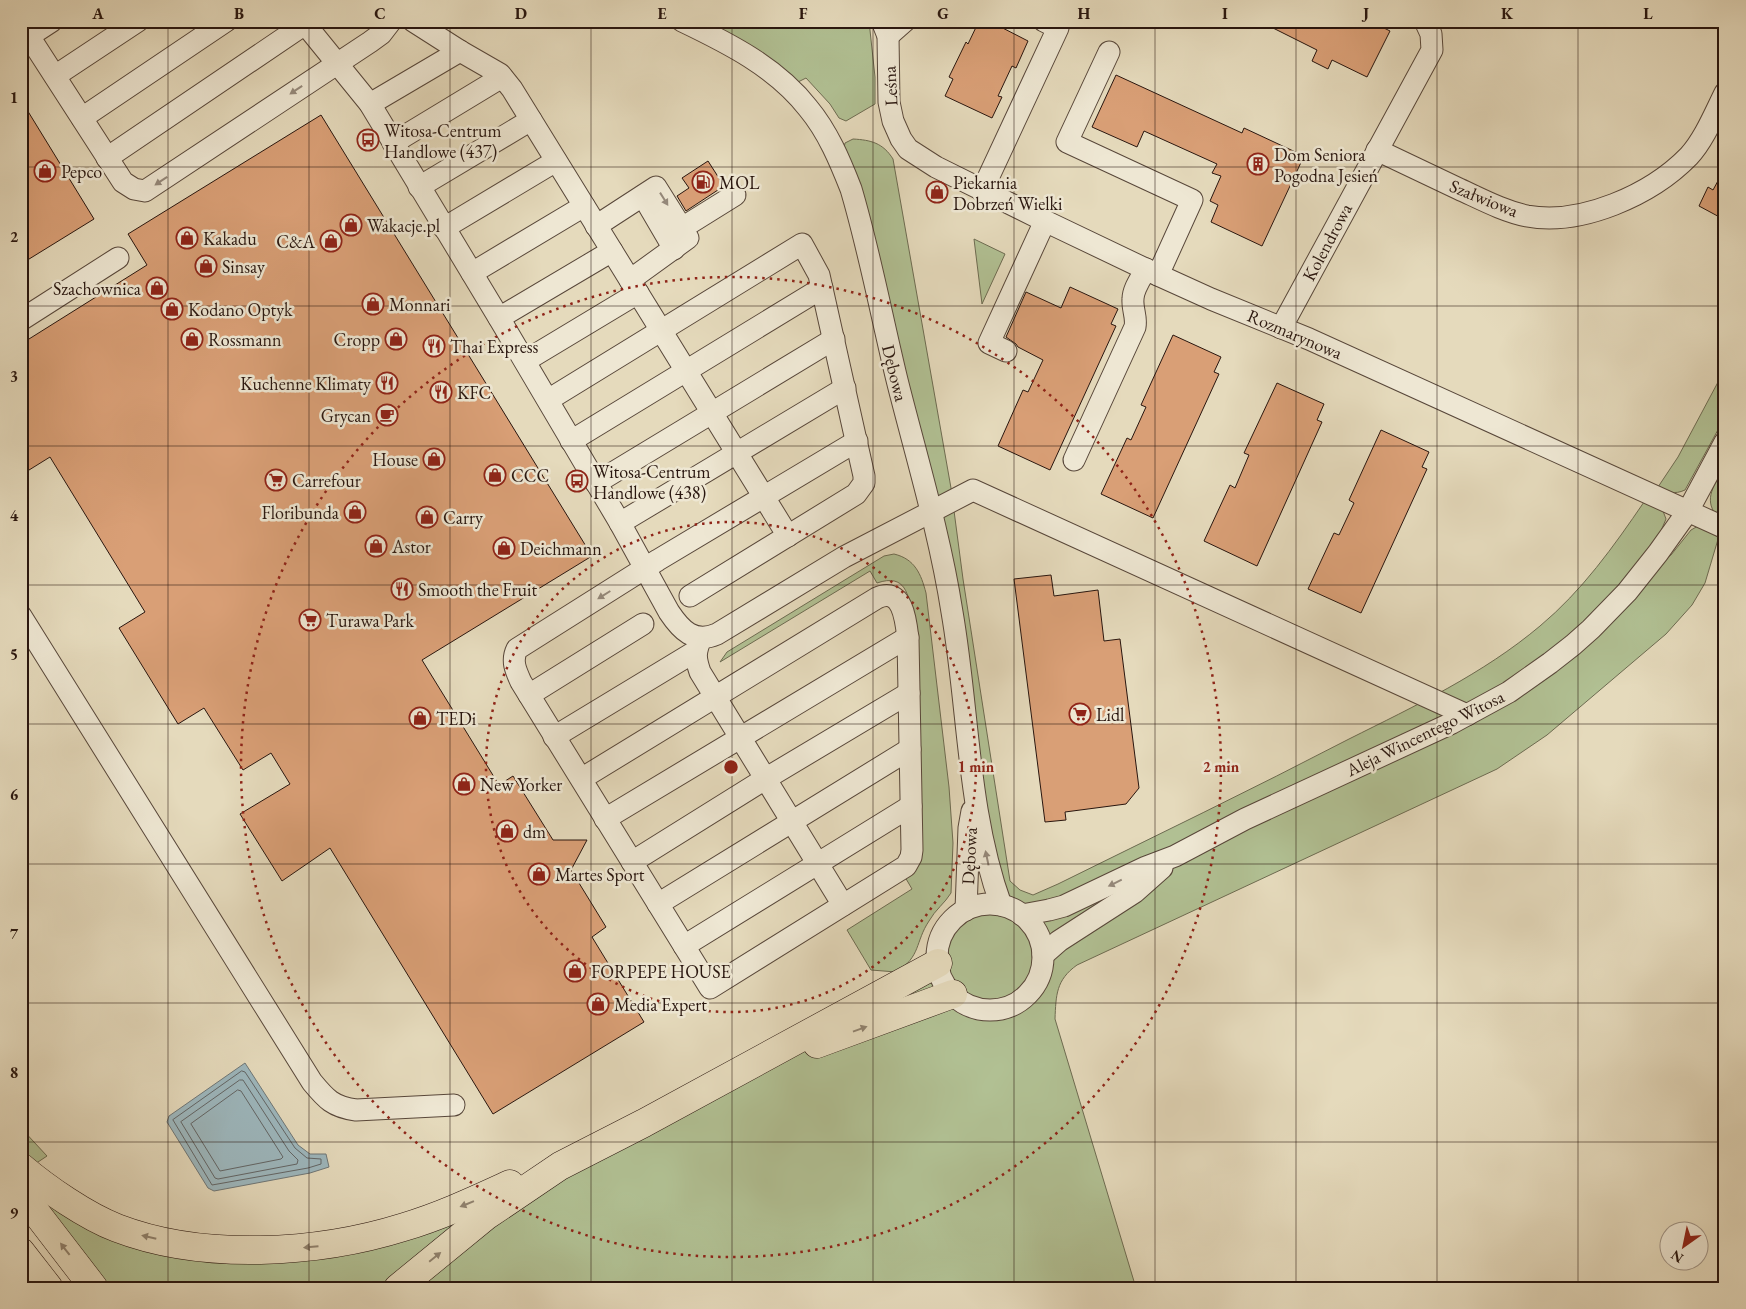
<svg xmlns="http://www.w3.org/2000/svg" width="1746" height="1309" font-family="'EB Garamond',serif">
	<style>
		.green { fill: #b1c093; stroke: #6d6b51 }
		.water { fill: #9db7bd; stroke: #6f7777 }
		.lines { fill: none; stroke-linecap: round; stroke-linejoin: round }
		.shore { stroke: #636666; stroke-width: 1 }
		.building { fill: #d99f76; stroke: #29160f }
		.minor-casing { stroke: #58473a; stroke-width: 23 }
		.major-casing { stroke: #29160f; stroke-width: 29 }
		.minor { stroke: #eee7d3; stroke-width: 21 }
		.major { stroke: #e5dabc; stroke-width: 28 }
		.oneway { fill: #95897b }
		.oneway2 { fill: #90826e }
		.grid { fill: none; stroke: #29160f; stroke-width: 1; stroke-opacity: 0.55 }
		.ring { fill: none; stroke: #8f2418; stroke-width: 2.5; stroke-dasharray: 2.5 5 }
		.labels { text-anchor: middle; dominant-baseline: central; stroke-width: 5; stroke-linejoin: round; paint-order: stroke }
		.street-label { font-size: 18px; fill: #29160f; stroke: #eee7d3 }
		.poi-label { font-size: 18px; fill: #29160f; stroke: #eee7d3; text-anchor: start }
		.centre { fill: #8f2418; stroke: #eee7d3; stroke-width: 2.5 }
		.ring-label { font-size: 15px; text-anchor: middle; font-weight: bold; fill: #8f2418; stroke: #eee7d3; stroke-width: 5; stroke-linejoin: round; paint-order: stroke }
		.neatline { fill: none; stroke: #29160f; stroke-width: 2 }
		.grid-label { font-size: 16px; text-anchor: middle; font-weight: bold; fill: #29160f }
	</style>
	<rect width="100%" height="100%" fill="#e5dabc"/>
	<filter id="stains"><feTurbulence type="fractalNoise" baseFrequency=".004" numOctaves="4"/><feColorMatrix values="0 0 0 0 .2 0 0 0 0 .09 0 0 0 0 .02 0 0 0 .5 -.17"/></filter>
	<radialGradient id="worn" r=".72"><stop offset=".6" stop-color="#630" stop-opacity="0"/><stop offset="1" stop-color="#630" stop-opacity=".3"/></radialGradient>
	<g class="green">
		<path d="M682,21H869L875,77V104L846,121L839,118L830,104L806,78L788,87Z"/>
		<path d="M853,139C871,140 883,143 893,159L951,488L963,579L1010,881L1020,890L1033,895L1058,884C1155,836 1253,789 1349,739C1415,706 1483,674 1540,626C1582,591 1614,546 1644,502L1663,511L1666,519L1643,573L1671,555L1691,530L1698,526L1719,536L1705,583L1692,605L1666,634L1547,735L1497,769L1077,965C1056,980 1056,995 1055,1019L1136,1288H94L21,1193V1128L47,1156L26,1170L76,1207L249,1250L472,1201L938,963C939,922 960,904 1000,905L958,644L841,162L845,143Z"/>
		<path d="M974,239L1005,254L982,304Z"/>
		<path d="M1725,369V417L1685,490C1674,495 1668,492 1658,487L1678,457Z"/>
		<path d="M1725,467V516L1714,512C1704,496 1717,481 1725,467Z"/>
		<path d="M894,554C915,559 921,574 926,593L949,787L953,843L951,893C945,903 935,910 929,921C915,942 921,957 896,972L871,970L847,930L912,889L905,877L913,616C908,595 906,573 877,583L870,571L720,662L727,652L884,556Z"/>
	</g>
	<path class="water" d="M245,1063L298,1145L310,1154H326L329,1167L310,1173L214,1191L208,1188L167,1122L169,1116Z"/>
	<g class="lines">
		<g class="shore">
			<path d="M242,1071L245,1072L295,1148L307,1158L321,1159V1164L308,1168L212,1185L173,1120Z"/>
			<path d="M240,1080H243L289,1151L298,1160L297,1164L218,1179L215,1178L181,1122Z"/>
			<path d="M238,1090L241,1091L283,1157L281,1159L220,1171L191,1124Z"/>
		</g>
	</g>
	<g class="building">
		<path d="M979,21H989L1028,41L1016,68L1012,66L998,96L1002,97L992,118L945,96L953,79L949,77L966,42L968,44Z"/>
		<path d="M1259,21H1370L1390,31L1367,77L1332,60L1328,69L1312,61L1317,50Z"/>
		<path d="M1116,75L1242,133L1244,128L1304,156L1262,246L1211,222L1218,205L1210,201L1221,176L1212,173L1217,164L1144,131L1137,147L1092,127Z"/>
		<path d="M21,100L94,219L21,264Z"/>
		<path d="M321,115L592,556L422,660L499,785L513,776L553,840H587L571,870L606,927L592,937L644,1022L493,1114L330,848L282,881L240,814L290,784L271,753L243,770L204,708L178,724L119,628L145,612L50,457L21,475V344L147,265L128,234Z"/>
		<path d="M708,161L724,186L686,211L677,196L689,188L682,178Z"/>
		<path d="M1725,168V220L1699,206L1708,187L1713,190Z"/>
		<path d="M1070,287L1118,309L1111,324L1116,326L1050,470L998,446L1023,390L1028,392L1043,360L1018,347L1016,344L1006,337L1026,292L1061,308Z"/>
		<path d="M1173,335L1221,357L1214,372L1219,374L1153,518L1101,494L1127,438L1131,440L1146,407L1141,405Z"/>
		<path d="M1277,383L1324,404L1317,420L1322,422L1257,566L1204,541L1230,485L1235,488L1249,455L1244,453Z"/>
		<path d="M1381,430L1429,452L1422,467L1427,469L1361,613L1308,589L1334,533L1339,535L1354,503L1349,500Z"/>
		<path d="M1051,575L1054,596L1098,590L1104,641L1120,639L1139,788L1126,804L1065,812L1066,820L1045,822L1014,579Z"/>
	</g>
	<g class="lines">
		<g class="minor-casing">
			<g id="minor">
				<path d="M312,21L305,24L370,104L499,318L620,523L669,612C681,630 694,644 717,634L844,557L973,490L1467,715"/>
				<path d="M413,21L460,51L500,74L512,89L788,536"/>
				<path d="M682,21C728,43 776,67 808,108C828,132 840,161 851,189C870,253 882,319 898,384C917,459 940,535 952,612C969,710 967,811 1001,905"/>
				<path d="M882,21L888,36L889,102L893,121L901,139L908,149L936,167L1045,221L1158,275L1211,299L1309,339L1725,528"/>
				<path d="M21,24L123,182L134,189L145,191L370,42L381,34L391,21"/>
				<path d="M29,36L52,21"/>
				<path d="M888,36L905,21"/>
				<path d="M1109,52L1067,142L1192,200L1158,275"/>
				<path d="M55,76L138,21"/>
				<path d="M370,104L460,51"/>
				<path d="M82,118L226,21"/>
				<path d="M393,143L502,77"/>
				<path d="M1377,150C1404,163 1432,176 1459,189C1481,199 1503,211 1527,216C1581,226 1651,195 1689,156C1704,140 1715,113 1725,93"/>
				<path d="M107,158L305,24L303,21"/>
				<path d="M419,187L531,120"/>
				<path d="M982,191L1058,28L1044,21"/>
				<path d="M643,196L674,249"/>
				<path d="M596,226L656,187L688,238L630,280"/>
				<path d="M444,228L556,161"/>
				<path d="M682,228L735,195"/>
				<path d="M472,273L584,206"/>
				<path d="M499,318L612,251"/>
				<path d="M21,320L118,258"/>
				<path d="M1281,328L1432,50L1431,34L1425,21"/>
				<path d="M1006,351L989,343L1045,221"/>
				<path d="M525,361L638,293"/>
				<path d="M548,400L802,244L819,275L864,476V483L856,494L690,596"/>
				<path d="M571,441L822,288"/>
				<path d="M1074,460L1135,327C1137,317 1132,309 1133,299C1133,289 1141,278 1146,269"/>
				<path d="M596,483L834,339"/>
				<path d="M620,523L845,388"/>
				<path d="M21,616L312,1082C326,1099 333,1107 356,1110L454,1105"/>
				<path d="M701,638C695,653 695,657 700,672L843,905"/>
				<path d="M529,695L643,624"/>
				<path d="M554,737L696,651"/>
				<path d="M581,779L877,598C903,586 906,621 908,639L912,850L911,857L906,866L710,988L521,682C516,671 511,661 517,649L658,560L857,441"/>
				<path d="M605,819L908,637"/>
				<path d="M632,862L765,779L909,693"/>
				<path d="M658,904L910,749"/>
				<circle cx="990" cy="957" r="53"/>
				<path d="M966,910L969,828L972,811"/>
				<path d="M1022,915L1049,910L1064,906L1146,867L1175,856L1245,819L1452,723L1509,692L1550,663L1573,645L1591,629L1627,592L1658,553L1688,511L1725,442"/>
				<path d="M684,946L911,806"/>
				<path d="M1043,955L1059,941L1135,892L1162,868"/>
			</g>
		</g>
		<g class="major-casing">
			<g id="major">
				<path d="M817,1044L953,994"/>
				<path d="M21,1167C47,1189 86,1216 117,1228C203,1261 318,1254 404,1227C441,1216 475,1200 510,1184"/>
				<path d="M21,1193L94,1288"/>
				<path d="M21,1252L49,1288"/>
				<path d="M398,1288L486,1216L560,1166L644,1123L938,963"/>
			</g>
		</g>
		<use href="#minor" class="minor"/>
		<use href="#major" class="major"/>
	</g>
	<defs><path id="oneway-solid" d="M-6-.8H1V-3.2L6.5 0L1 3.2V.8H-6Z" transform="scale(1.25)"/></defs>
	<g class="oneway">
		<use href="#oneway-solid" transform="translate(296 90) rotate(146)"/>
		<use href="#oneway-solid" transform="translate(161 181) rotate(146)"/>
		<use href="#oneway-solid" transform="translate(664 199) rotate(58)"/>
		<use href="#oneway-solid" transform="translate(604 595) rotate(148)"/>
		<use href="#oneway-solid" transform="translate(987 858) rotate(-102)"/>
		<use href="#oneway-solid" transform="translate(1115 883) rotate(154)"/>
	</g>
	<g class="oneway2">
		<use href="#oneway-solid" transform="translate(860 1029) rotate(-20)"/>
		<use href="#oneway-solid" transform="translate(467 1204) rotate(158)"/>
		<use href="#oneway-solid" transform="translate(149 1237) rotate(-167)"/>
		<use href="#oneway-solid" transform="translate(311 1247) rotate(175)"/>
		<use href="#oneway-solid" transform="translate(65 1249) rotate(-128)"/>
		<use href="#oneway-solid" transform="translate(435 1257) rotate(-39)"/>
	</g>
	<path class="grid" d="M168,21V1288M309,21V1288M450,21V1288M591,21V1288M732,21V1288M873,21V1288M1014,21V1288M1155,21V1288M1296,21V1288M1437,21V1288M1578,21V1288M21,167H1725M21,306H1725M21,446H1725M21,585H1725M21,724H1725M21,864H1725M21,1003H1725M21,1142H1725"/>
	<g class="ring">
		<circle cx="731" cy="767" r="245"/>
		<circle cx="731" cy="767" r="490"/>
	</g>
	<defs>
		<g id="bus-ring" transform="scale(1.125)"><circle r="9.5" fill="#eee7d3" stroke="#8f2418" stroke-width="1.5"/><path d="M-5-6H5V4H4V6H2V4H-2V6H-4V4H-5ZM-3.5-4V0h7V-4ZM-3.5 1.2v1.5H-2V1.2ZM2 1.2v1.5H3.5V1.2Z" fill="#8f2418"/></g>
		<g id="building-ring" transform="scale(1.125)"><circle r="9.5" fill="#eee7d3" stroke="#8f2418" stroke-width="1.5"/><path d="M-4-6H4V6H1V3H-1V6H-4ZM-2.5-4.3h1.7v1.8h-1.7ZM.8-4.3h1.7v1.8H.8ZM-2.5-1h1.7V.8h-1.7ZM.8-1h1.7V.8H.8Z" fill="#8f2418"/></g>
		<g id="shop-ring" transform="scale(1.125)"><circle r="9.5" fill="#eee7d3" stroke="#8f2418" stroke-width="1.5"/><path d="M-5-2.5h2.3a2.7 3.5 0 0 1 5.4 0H5L5.5 6h-11ZM-1.5-2.5h3a1.5 2.3 0 0 0-3 0Z" fill="#8f2418"/></g>
		<g id="fuel-ring" transform="scale(1.125)"><circle r="9.5" fill="#eee7d3" stroke="#8f2418" stroke-width="1.5"/><path d="M-5.5-6h7V0h2V4h1.3V-2.5L3-4.5l.8-.8L6-3V5H2.5V1h-1V6h-7ZM-4.2-4.7v3.2H.2V-4.7Z" fill="#8f2418"/></g>
		<g id="restaurant-ring" transform="scale(1.125)"><circle r="9.5" fill="#eee7d3" stroke="#8f2418" stroke-width="1.5"/><path d="M-5-6h1v4h1v-4h1v4h1v-4h1v5L-1.5 .5V6h-2V.5L-5-1ZM5-6V6H3V1.5H1.5Q1.5-4 5-6Z" fill="#8f2418"/></g>
		<g id="cafe-ring" transform="scale(1.125)"><circle r="9.5" fill="#eee7d3" stroke="#8f2418" stroke-width="1.5"/><path d="M-5.5-4.5H6V0H3Q3 3.5 0 3.5H-2.5Q-5.5 3.5-5.5 0ZM3-3.2v2h1.7v-2ZM-6 4.5H4V6H-6Z" fill="#8f2418"/></g>
		<g id="supermarket-ring" transform="scale(1.125)"><circle r="9.5" fill="#eee7d3" stroke="#8f2418" stroke-width="1.5"/><path d="M-6-5.5h2.5l.6 2H6L4.5 2H-2.5L-4.4-4H-6ZM-1.5 3.2a1.3 1.3 0 1 0 .1 0ZM3 3.2a1.3 1.3 0 1 0 .1 0Z" fill="#8f2418"/></g>
	</defs>
	<g fill-rule="evenodd">
		<use href="#bus-ring" x="368" y="140"/>
		<use href="#building-ring" x="1258" y="164"/>
		<use href="#shop-ring" x="45" y="171"/>
		<use href="#fuel-ring" x="703" y="182"/>
		<use href="#shop-ring" x="937" y="192"/>
		<use href="#shop-ring" x="351" y="225"/>
		<use href="#shop-ring" x="187" y="238"/>
		<use href="#shop-ring" x="331" y="241"/>
		<use href="#shop-ring" x="206" y="266"/>
		<use href="#shop-ring" x="157" y="288"/>
		<use href="#shop-ring" x="373" y="304"/>
		<use href="#shop-ring" x="172" y="309"/>
		<use href="#shop-ring" x="192" y="339"/>
		<use href="#shop-ring" x="396" y="339"/>
		<use href="#restaurant-ring" x="434" y="346"/>
		<use href="#restaurant-ring" x="387" y="383"/>
		<use href="#restaurant-ring" x="441" y="392"/>
		<use href="#cafe-ring" x="387" y="415"/>
		<use href="#shop-ring" x="434" y="459"/>
		<use href="#shop-ring" x="495" y="475"/>
		<use href="#supermarket-ring" x="276" y="480"/>
		<use href="#bus-ring" x="577" y="481"/>
		<use href="#shop-ring" x="355" y="512"/>
		<use href="#shop-ring" x="427" y="517"/>
		<use href="#shop-ring" x="376" y="546"/>
		<use href="#shop-ring" x="504" y="548"/>
		<use href="#restaurant-ring" x="402" y="589"/>
		<use href="#supermarket-ring" x="310" y="620"/>
		<use href="#supermarket-ring" x="1080" y="714"/>
		<use href="#shop-ring" x="420" y="718"/>
		<use href="#shop-ring" x="464" y="784"/>
		<use href="#shop-ring" x="507" y="831"/>
		<use href="#shop-ring" x="539" y="874"/>
		<use href="#shop-ring" x="575" y="971"/>
		<use href="#shop-ring" x="598" y="1004"/>
	</g>
	<g class="labels">
		<g class="street-label">
			<text transform="translate(890 86) rotate(-93)">Leśna</text>
			<text transform="translate(1484 198) rotate(22)">Szałwiowa</text>
			<text transform="translate(1327 242) rotate(-62)">Kolendrowa</text>
			<text transform="translate(1295 334) rotate(23)">Rozmarynowa</text>
			<text transform="translate(895 373) rotate(76)">Dębowa</text>
			<text transform="translate(1425 733) rotate(-26)">Aleja Wincentego Witosa</text>
			<text transform="translate(969 856) rotate(-87)">Dębowa</text>
		</g>
		<g class="poi-label">
			<text x="384" y="130">Witosa-Centrum<tspan x="384" dy="21">Handlowe (437)</tspan></text>
			<text x="1274" y="154">Dom Seniora<tspan x="1274" dy="21">Pogodna Jesień</tspan></text>
			<text x="61" y="171">Pepco</text>
			<text x="719" y="182">MOL</text>
			<text x="953" y="182">Piekarnia<tspan x="953" dy="21">Dobrzeń Wielki</tspan></text>
			<text x="367" y="225">Wakacje.pl</text>
			<text x="203" y="238">Kakadu</text>
			<text x="315" y="241" text-anchor="end">C&amp;A</text>
			<text x="222" y="266">Sinsay</text>
			<text x="141" y="288" text-anchor="end">Szachownica</text>
			<text x="389" y="304">Monnari</text>
			<text x="188" y="309">Kodano Optyk</text>
			<text x="208" y="339">Rossmann</text>
			<text x="380" y="339" text-anchor="end">Cropp</text>
			<text x="450" y="346">Thai Express</text>
			<text x="371" y="383" text-anchor="end">Kuchenne Klimaty</text>
			<text x="457" y="392">KFC</text>
			<text x="371" y="415" text-anchor="end">Grycan</text>
			<text x="418" y="459" text-anchor="end">House</text>
			<text x="593" y="471">Witosa-Centrum<tspan x="593" dy="21">Handlowe (438)</tspan></text>
			<text x="511" y="475">CCC</text>
			<text x="292" y="480">Carrefour</text>
			<text x="339" y="512" text-anchor="end">Floribunda</text>
			<text x="443" y="517">Carry</text>
			<text x="392" y="546">Astor</text>
			<text x="520" y="548">Deichmann</text>
			<text x="418" y="589">Smooth the Fruit</text>
			<text x="326" y="620">Turawa Park</text>
			<text x="1096" y="714">Lidl</text>
			<text x="436" y="718">TEDi</text>
			<text x="480" y="784">New Yorker</text>
			<text x="523" y="831">dm</text>
			<text x="555" y="874">Martes Sport</text>
			<text x="591" y="971">FORPEPE HOUSE</text>
			<text x="614" y="1004">Media Expert</text>
		</g>
	</g>
	<circle cx="731" cy="767" r="8" class="centre"/>
	<g class="ring-label">
		<text x="976" y="772">1 min</text>
		<text x="1221" y="772">2 min</text>
	</g>
	<rect width="1746" height="1309" fill="none" stroke="#e5dabc" stroke-width="55"/>
	<g transform="translate(1684 1246) rotate(213)"><circle r="24" fill="#eee7d3" stroke="#9f9385"/>
	<path d="M0-4L9 19L0 12L-9 19Z" fill="#8f2418"/>
	<text y="-8" font-size="14" font-weight="bold" text-anchor="middle" fill="#29160f">N</text>
	</g>
	<rect x="28" y="28" width="1690" height="1254" class="neatline"/>
	<g class="grid-label">
		<text x="98" y="19">A</text>
		<text x="239" y="19">B</text>
		<text x="380" y="19">C</text>
		<text x="521" y="19">D</text>
		<text x="662" y="19">E</text>
		<text x="803" y="19">F</text>
		<text x="943" y="19">G</text>
		<text x="1084" y="19">H</text>
		<text x="1225" y="19">I</text>
		<text x="1366" y="19">J</text>
		<text x="1507" y="19">K</text>
		<text x="1648" y="19">L</text>
		<text x="14" y="103">1</text>
		<text x="14" y="242">2</text>
		<text x="14" y="382">3</text>
		<text x="14" y="521">4</text>
		<text x="14" y="660">5</text>
		<text x="14" y="800">6</text>
		<text x="14" y="939">7</text>
		<text x="14" y="1078">8</text>
		<text x="14" y="1218">9</text>
	</g>
	<rect width="100%" height="100%" filter="url(#stains)"/>
	<rect width="100%" height="100%" fill="url(#worn)"/>
</svg>
